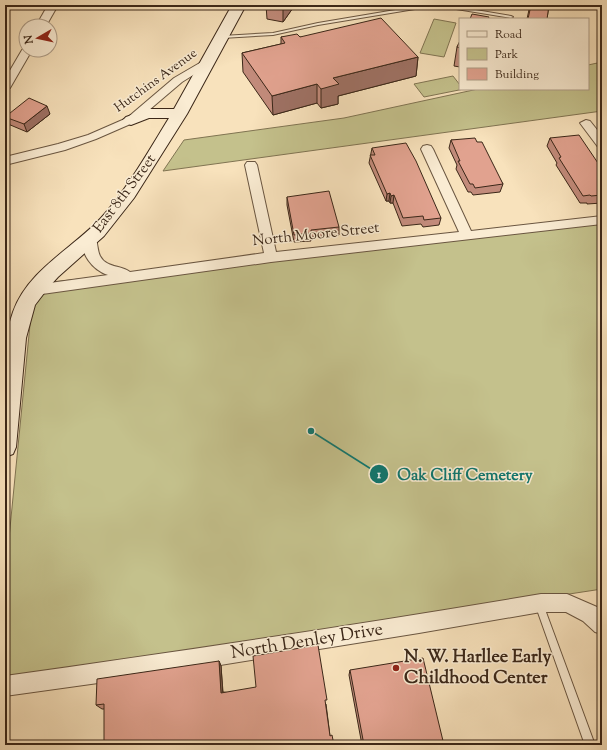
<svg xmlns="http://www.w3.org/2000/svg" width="607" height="750" font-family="'Sorts Mill Goudy',serif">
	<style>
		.green { fill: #c4c18c; stroke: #807452 }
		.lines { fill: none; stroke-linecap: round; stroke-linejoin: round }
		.service-casing { stroke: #6a5641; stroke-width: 2 }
		.minor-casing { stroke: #6a5641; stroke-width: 2 }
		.secondary-casing { stroke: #3b2718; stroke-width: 2 }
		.service { fill: #faecd3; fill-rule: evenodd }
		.minor { fill: #faecd3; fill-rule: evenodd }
		.secondary { fill: #faecd3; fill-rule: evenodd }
		.wall { fill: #c28b7b; stroke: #3b2718 }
		.shaded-wall { fill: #9e7164; stroke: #3b2718 }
		.building { fill: #e1a28f; stroke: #3b2718 }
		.poi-dot { fill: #8f2418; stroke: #faecd3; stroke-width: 1.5 }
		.labels { text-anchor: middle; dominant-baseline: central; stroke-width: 3; stroke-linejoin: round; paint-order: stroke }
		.far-street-label { font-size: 13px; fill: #3b2718; stroke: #faecd3 }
		.street-label { font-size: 15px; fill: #3b2718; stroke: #faecd3 }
		.near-street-label { font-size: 18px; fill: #3b2718; stroke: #faecd3 }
		.near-poi-label { font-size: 18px; font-weight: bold; fill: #3b2718; stroke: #faecd3; text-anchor: start }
		.leader { fill: none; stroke: #0f766e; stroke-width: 1.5 }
		.callout-dot { fill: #0f766e; stroke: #faecd3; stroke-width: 1.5 }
		.mark-label { font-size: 12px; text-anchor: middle; font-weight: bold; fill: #fff }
		.callout-label { font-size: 16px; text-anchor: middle; font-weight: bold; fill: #0f766e; stroke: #faecd3; stroke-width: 3; stroke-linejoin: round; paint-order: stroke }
	</style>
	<rect width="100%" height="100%" fill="#f8e2bc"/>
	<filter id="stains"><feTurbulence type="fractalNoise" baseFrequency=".005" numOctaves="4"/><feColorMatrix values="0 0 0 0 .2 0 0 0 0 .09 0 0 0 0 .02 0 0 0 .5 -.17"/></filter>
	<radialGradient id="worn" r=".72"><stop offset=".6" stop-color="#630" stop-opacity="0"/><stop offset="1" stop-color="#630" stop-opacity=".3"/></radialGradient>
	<g class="green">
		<path d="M434,19L456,23L444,57L420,53Z"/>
		<path d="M602,62V111L163,171L184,140L344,118L478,89H588V65Z"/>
		<path d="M453,76L460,85V89H464L424,97L414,84Z"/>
		<path d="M602,221V589L5,680V579L34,284Z"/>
	</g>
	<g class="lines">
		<g class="service-casing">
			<g id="service">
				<path d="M425,5H435L433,6L318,25L273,35L222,38L220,37L222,36L273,33L318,23Z"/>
				<path d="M436,5H446L511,16L513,17L511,18L438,6Z"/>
				<path d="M539,600L542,601L543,604L595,745H585L535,604L536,601Z"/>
			</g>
		</g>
		<g class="minor-casing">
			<g id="minor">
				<path d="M48,5H58L46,26H36Z"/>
				<path d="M26,47V50H32L10,88L5,91V79L22,50Z"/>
				<path d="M210,57L214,58L215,60L214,62L182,82L135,122L96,139L65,150L5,165V157L58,144L88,135L127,118L174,78Z"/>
				<path d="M586,120L590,121L602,136V148L598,147L580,123Z"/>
				<path d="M427,145L431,146L433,149L471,231L602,216V224L271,262L35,295L30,294L28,290L30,286L35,285L108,275C94,271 77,252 85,237L90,235L95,237C98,243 97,250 100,256C106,268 121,265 130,272L264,253L245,165L247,162H255L257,165L276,252L459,232L421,149L423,146Z"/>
				<path d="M541,594H567L597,607L602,612V634L595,632L583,621L566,612H541L419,633L177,672L5,696V676C184,651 363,624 541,594Z"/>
			</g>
		</g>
		<g class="secondary-casing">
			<path id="secondary" d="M232,5H246L187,114L134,198L104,236L58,277L48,288L35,305L26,338L16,447L13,454L5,457C5,434 5,410 5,387C5,362 4,337 13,312C28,270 72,249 101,218C128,188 148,152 169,118H149L131,125L126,123L123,120L126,117L149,109H174Z"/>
		</g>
		<use href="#service" class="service"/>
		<use href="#minor" class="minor"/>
		<use href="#secondary" class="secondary"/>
	</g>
	<g class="wall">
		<path d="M266,5H295L283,22L267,19Z"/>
		<path d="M327,5H338L337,7Z"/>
		<path d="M483,5H499L498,8Z"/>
		<path d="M530,5H549L547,19H527Z"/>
		<path d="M281,37H300L418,57L416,76L338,96V104L321,108L317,103L273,115L243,72L242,53L281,44Z"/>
		<path d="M460,41V67L454,66L457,47Z"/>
		<path d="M50,114L27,132L8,124L5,117V116Z"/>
		<path d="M550,138L602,169V203L587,204V203H580L556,165L557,163L547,146Z"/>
		<path d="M451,140L477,142L503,184L500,192L473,195L471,192H468L456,169L457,165L449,148Z"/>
		<path d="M372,148L441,218L439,225L423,227L421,224L402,226L393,203H390L389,201H386L369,163Z"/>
		<path d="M287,197L339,227V235L311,237V241L294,242L287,205Z"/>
		<path d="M219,661L221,666L223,692L326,704L330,736L334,745L104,709H102L96,705Z"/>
		<path d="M350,670L444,745H362L349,675Z"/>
	</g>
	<g class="shaded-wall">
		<path d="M283,5H295L283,22Z"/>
		<path d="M418,57L416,76L338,96V104L321,108V89L333,78Z"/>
		<path d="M317,84V103L273,115L272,96Z"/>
		<path d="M47,106L50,114L27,132L24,124Z"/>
		<path d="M390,193L389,201H386L387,194Z"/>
		<path d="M394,195L393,203H390L391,196Z"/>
		<path d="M219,661L221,666L223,697L221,693Z"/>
	</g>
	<g class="building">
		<path d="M531,5H549L547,19H528Z"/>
		<path d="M472,14L489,17L488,19H470Z"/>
		<path d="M381,18L418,57L333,78L339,84L321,89L317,84L272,96L242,53L285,43L281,37L297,34L300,37Z"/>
		<path d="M460,41V48L457,47Z"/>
		<path d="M29,98L47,106L24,124L5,117Z"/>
		<path d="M579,135L602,169V195L591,196L590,195L583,196L559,158L561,157L550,138Z"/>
		<path d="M475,138L477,142H482L503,184L475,188L473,184H470L458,161H460L451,140Z"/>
		<path d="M406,143L416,161L441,218L424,220L423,216L403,218L394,195L391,196L390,193L387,194L370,155H375L372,148Z"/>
		<path d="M329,191L339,227L311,230V233L294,235L287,197Z"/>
		<path d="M318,645L327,700H325L330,736L332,735L334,745H104V704L96,705L97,679L219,661L221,693L256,687L253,656Z"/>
		<path d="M423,658L444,745H364L350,670Z"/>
	</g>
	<circle class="poi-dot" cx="396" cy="668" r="4"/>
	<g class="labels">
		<g class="far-street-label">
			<text transform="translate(156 81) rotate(-36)">Hutchins Avenue</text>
		</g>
		<g class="street-label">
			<text transform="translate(125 194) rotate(-53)">East 8th Street</text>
			<text transform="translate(316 235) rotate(-6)">North Moore Street</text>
		</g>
		<g class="near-street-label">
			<text transform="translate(307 642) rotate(-9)">North Denley Drive</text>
		</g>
		<g class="near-poi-label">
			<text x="404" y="658">N. W. Harllee Early<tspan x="404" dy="21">Childhood Center</tspan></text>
		</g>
	</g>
	<path class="leader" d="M311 431L379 474"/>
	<g class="callout-dot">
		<circle cx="311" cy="431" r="4"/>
		<circle cx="379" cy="474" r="10"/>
	</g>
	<g class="mark-label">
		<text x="379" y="478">1</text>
	</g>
	<g class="callout-label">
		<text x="465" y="480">Oak Cliff Cemetery</text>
	</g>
	<rect width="607" height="750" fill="none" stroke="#f8e2bc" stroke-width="20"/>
	<rect x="6" y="6" width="595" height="738" fill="none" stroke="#3b2718" stroke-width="2"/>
	<rect x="10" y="10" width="587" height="730" fill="none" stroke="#3b2718"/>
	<rect x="459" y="18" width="130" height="72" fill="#faecd3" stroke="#ae9d88"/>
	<rect x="467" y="31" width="20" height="6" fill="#faecd3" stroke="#ae9d88"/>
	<text x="495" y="38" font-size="12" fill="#3b2718">Road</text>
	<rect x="467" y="48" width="20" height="12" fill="#c4c18c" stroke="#ae9d88"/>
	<text x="495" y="58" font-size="12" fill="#3b2718">Park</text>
	<rect x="467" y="68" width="20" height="12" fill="#e1a28f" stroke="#ae9d88"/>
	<text x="495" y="78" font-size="12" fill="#3b2718">Building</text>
	<g transform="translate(38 38) rotate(261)"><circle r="19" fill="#faecd3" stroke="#ae9d88"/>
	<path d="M0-3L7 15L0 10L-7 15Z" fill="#8f2418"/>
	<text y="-6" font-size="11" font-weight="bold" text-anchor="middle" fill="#3b2718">N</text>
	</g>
	<rect width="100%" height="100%" filter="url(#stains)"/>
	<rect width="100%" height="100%" fill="url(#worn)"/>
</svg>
